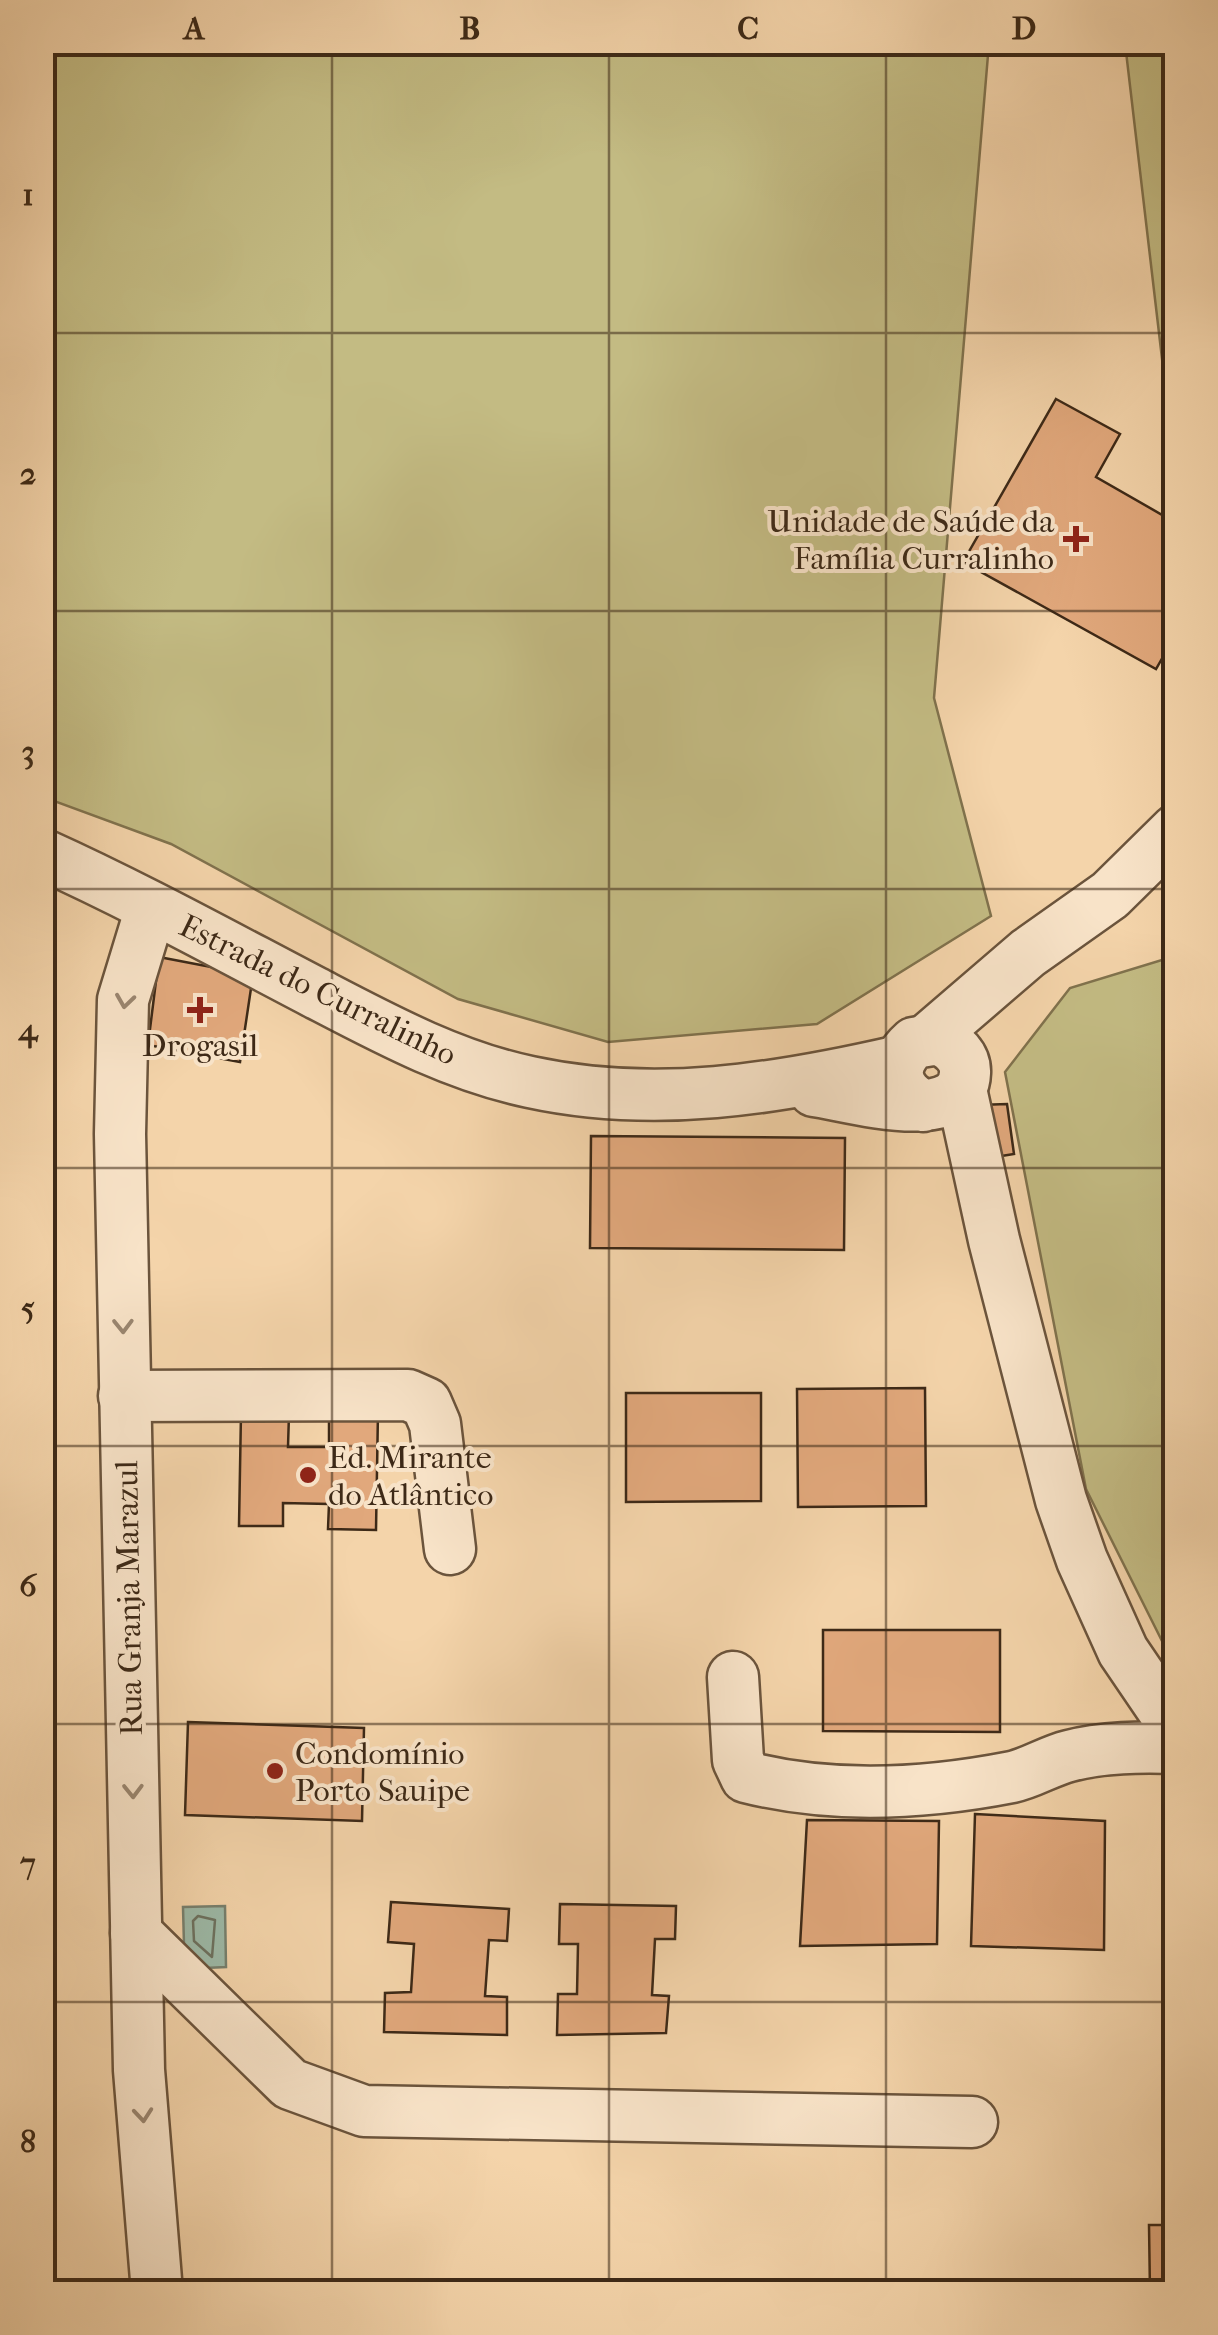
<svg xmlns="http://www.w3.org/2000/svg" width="1218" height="2335" font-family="'IM FELL French Canon',serif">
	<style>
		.green { fill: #c3bb83; stroke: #80724d; stroke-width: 2.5 }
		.water { fill: #9cb8a6; stroke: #767f6d; stroke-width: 2.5 }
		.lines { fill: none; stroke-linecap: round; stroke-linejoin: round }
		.shore { stroke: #6c705e; stroke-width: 2.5 }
		.building { fill: #e1a87c; stroke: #3d2917; stroke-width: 2.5 }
		.minor-casing { stroke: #6b543c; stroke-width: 55 }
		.minor { stroke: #f8e3c8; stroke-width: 50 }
		.oneway { stroke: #9a8670 }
		.grid { fill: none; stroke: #3d2917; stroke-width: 2.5; stroke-opacity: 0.55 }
		.poi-dot { fill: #8f2418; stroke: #f8e3c8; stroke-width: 4 }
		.labels { text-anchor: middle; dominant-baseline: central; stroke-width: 8; stroke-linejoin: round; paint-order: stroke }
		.poi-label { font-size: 32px; fill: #3d2917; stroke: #f8e3c8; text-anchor: start }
		.street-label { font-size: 32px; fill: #3d2917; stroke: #f8e3c8 }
		.neatline { fill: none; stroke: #3d2917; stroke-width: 4 }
		.grid-label { font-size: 32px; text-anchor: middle; font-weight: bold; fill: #3d2917 }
	</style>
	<rect width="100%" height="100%" fill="#f4d4aa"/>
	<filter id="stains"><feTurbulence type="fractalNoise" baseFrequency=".002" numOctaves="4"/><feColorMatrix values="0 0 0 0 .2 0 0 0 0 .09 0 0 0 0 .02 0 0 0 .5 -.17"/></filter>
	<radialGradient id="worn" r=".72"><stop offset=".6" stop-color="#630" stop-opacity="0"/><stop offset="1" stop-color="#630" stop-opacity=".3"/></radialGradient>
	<g class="green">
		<path d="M42,43H989L934,698L991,916L817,1024L608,1042L458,999L171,844L43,797Z"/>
		<path d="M1125,43H1175L1174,461Z"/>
		<path d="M1175,956H1176L1175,1667L1086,1489L1005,1072L1070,988Z"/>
	</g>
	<path class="water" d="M225,1906L226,1967L205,1968L184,1945L183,1907Z"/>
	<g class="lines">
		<path class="shore" d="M198,1916L215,1920L212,1957L194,1941L193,1921Z"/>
	</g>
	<g class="building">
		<path d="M1056,399L1120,434L1096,477L1164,516L1176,499V634L1156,669L963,562Z"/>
		<path d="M159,957L253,975L240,1062L148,1045Z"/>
		<path d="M1007,1104L1014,1154L989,1158L979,1105Z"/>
		<path d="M591,1136L845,1138L844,1250L590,1248Z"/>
		<path d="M925,1388L926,1506L798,1507L797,1389Z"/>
		<path d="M626,1393H761V1501L626,1502Z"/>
		<path d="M329,1410L378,1411L376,1530L328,1529L329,1504L283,1503V1526H239L241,1413L289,1414L288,1447H329Z"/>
		<path d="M823,1630H1000V1732L823,1731Z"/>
		<path d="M188,1722L364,1728L362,1821L185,1815Z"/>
		<path d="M975,1814L1105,1821L1104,1950L971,1946Z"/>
		<path d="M807,1820L939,1821L937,1944L800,1946Z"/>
		<path d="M391,1902L509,1909L507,1941L489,1940L485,1996L507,1997V2035L384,2032L385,1993L411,1992L414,1944L388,1942Z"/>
		<path d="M560,1904L676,1906L675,1939H655L652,1995L669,1996L666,2033L557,2035L558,1994H577L578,1944H559Z"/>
		<path d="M1149,2225H1176V2292H1150Z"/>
	</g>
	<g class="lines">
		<g class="minor-casing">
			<g id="minor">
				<path d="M42,854C135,896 224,945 314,992C383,1028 453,1066 530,1082C654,1109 777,1089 899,1061"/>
				<path d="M151,908L123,1000L120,1134L139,2070L157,2292"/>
				<path d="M928,1039L1028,953L1110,895L1176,830"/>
				<path d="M961,1089L994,1240L1061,1500L1082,1560L1123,1651L1176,1729"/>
				<path d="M814,1091C850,1096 963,1130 965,1073C966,1057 953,1045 938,1039L914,1043C888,1066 895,1091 923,1106"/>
				<path d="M124,1396L408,1395L426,1403L435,1424L450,1549"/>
				<path d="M733,1677L738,1760L746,1777C832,1799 925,1794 1012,1777C1031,1773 1049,1761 1069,1756C1103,1747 1141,1747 1176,1748"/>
				<path d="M136,1933L290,2084L364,2111L972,2122"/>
			</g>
		</g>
		<use href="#minor" class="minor"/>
	</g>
	<defs><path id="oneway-chevron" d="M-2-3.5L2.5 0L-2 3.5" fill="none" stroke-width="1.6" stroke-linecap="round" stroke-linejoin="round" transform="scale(2.5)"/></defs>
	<g class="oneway">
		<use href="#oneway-chevron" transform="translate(125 1001) rotate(98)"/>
		<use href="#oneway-chevron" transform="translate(123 1326) rotate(89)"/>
		<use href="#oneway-chevron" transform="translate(133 1791) rotate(89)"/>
		<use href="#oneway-chevron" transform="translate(143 2115) rotate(85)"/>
	</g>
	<path class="grid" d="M332,42V2292M609,42V2292M886,42V2292M42,333H1176M42,611H1176M42,889H1176M42,1168H1176M42,1446H1176M42,1724H1176M42,2002H1176"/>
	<g class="poi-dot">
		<path d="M1071 524h10v10h10v10h-10v10h-10v-10h-10v-10h10z"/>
		<path d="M195 995h10v10h10v10h-10v10h-10v-10h-10v-10h10z"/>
		<circle cx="308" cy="1475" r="10"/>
		<circle cx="275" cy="1771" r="10"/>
	</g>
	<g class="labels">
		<g class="poi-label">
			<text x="1054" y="521" text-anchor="end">Unidade de Saúde da<tspan x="1054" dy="37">Família Curralinho</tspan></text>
			<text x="200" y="1045" text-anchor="middle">Drogasil</text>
			<text x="328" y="1457">Ed. Mirante<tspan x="328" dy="37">do Atlântico</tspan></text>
			<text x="295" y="1753">Condomínio<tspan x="295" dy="37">Porto Sauipe</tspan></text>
		</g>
		<g class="street-label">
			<text transform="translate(318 990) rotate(26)">Estrada do Curralinho</text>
			<text transform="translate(129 1598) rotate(-91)">Rua Granja Marazul</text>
		</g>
	</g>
	<rect width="1218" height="2335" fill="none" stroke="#f4d4aa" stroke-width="110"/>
	<rect x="55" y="55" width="1108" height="2225" class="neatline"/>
	<g class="grid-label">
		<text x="194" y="39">A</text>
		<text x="470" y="39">B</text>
		<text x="748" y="39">C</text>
		<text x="1024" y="39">D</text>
		<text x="28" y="205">1</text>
		<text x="28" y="484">2</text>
		<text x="28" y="762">3</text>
		<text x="28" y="1040">4</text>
		<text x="28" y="1318">5</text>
		<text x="28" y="1596">6</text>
		<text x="28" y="1874">7</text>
		<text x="28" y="2152">8</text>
	</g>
	<rect width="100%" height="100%" filter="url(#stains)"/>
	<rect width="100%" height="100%" fill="url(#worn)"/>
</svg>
